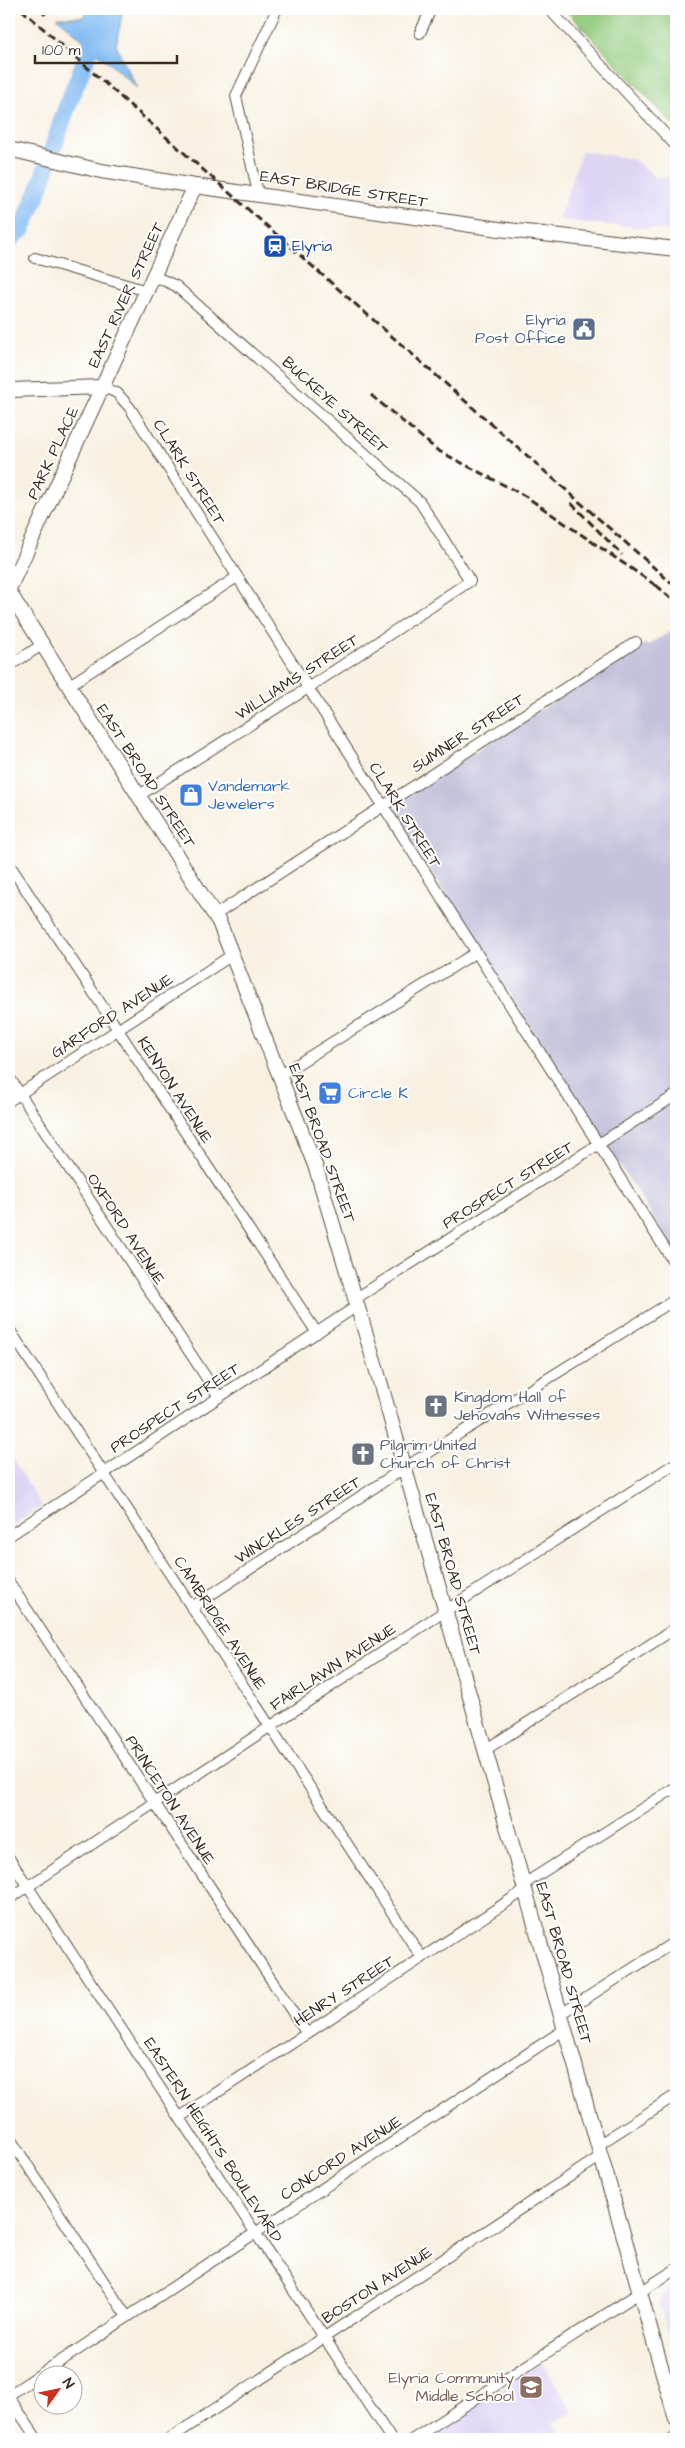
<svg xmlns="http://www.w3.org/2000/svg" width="685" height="2448" font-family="'Architects Daughter',sans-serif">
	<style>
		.built { fill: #ded5f5 }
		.industrial { fill: #c3c1db }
		.green { fill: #93cb7e; stroke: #677a4e }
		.water { fill: #83bbf3; stroke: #5f7288 }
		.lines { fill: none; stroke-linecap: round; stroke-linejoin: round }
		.river { stroke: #83bbf3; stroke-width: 18 }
		.street-casing { stroke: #57483b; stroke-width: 12 }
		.secondary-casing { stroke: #57483b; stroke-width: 16 }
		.street { stroke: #fff; stroke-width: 10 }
		.secondary { stroke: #fff; stroke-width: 14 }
		.rail { stroke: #3b2a1e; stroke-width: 3; stroke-dasharray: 8 4; stroke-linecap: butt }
		.labels { text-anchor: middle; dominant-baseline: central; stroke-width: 4; stroke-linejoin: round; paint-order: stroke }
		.street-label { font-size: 16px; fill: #3b2a1e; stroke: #fff }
		.transit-label { font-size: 16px; fill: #164399; stroke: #fff; text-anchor: start }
		.service-label { font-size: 16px; fill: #4e5e75; stroke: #fff; text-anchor: end }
		.shop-label { font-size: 16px; fill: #366cbe; stroke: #fff; text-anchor: start }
		.worship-label { font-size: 16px; fill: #5b616d; stroke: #fff; text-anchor: start }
		.education-label { font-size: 16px; fill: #785e54; stroke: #fff; text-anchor: end }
	</style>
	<rect width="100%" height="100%" fill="#fff"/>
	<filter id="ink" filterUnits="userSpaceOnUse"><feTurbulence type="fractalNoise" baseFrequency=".02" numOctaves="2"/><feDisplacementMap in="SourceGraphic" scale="10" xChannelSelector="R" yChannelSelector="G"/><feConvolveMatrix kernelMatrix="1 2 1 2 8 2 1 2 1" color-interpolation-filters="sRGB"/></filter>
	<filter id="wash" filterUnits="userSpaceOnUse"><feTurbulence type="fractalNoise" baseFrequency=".0096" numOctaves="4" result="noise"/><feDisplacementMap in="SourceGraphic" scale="20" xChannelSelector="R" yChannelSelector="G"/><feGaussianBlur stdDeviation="1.12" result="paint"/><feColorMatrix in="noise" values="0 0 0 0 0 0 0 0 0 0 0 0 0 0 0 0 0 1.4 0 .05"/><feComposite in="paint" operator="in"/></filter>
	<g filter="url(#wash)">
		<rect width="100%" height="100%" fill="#f8f1e2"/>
		<g class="built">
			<path d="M582,151L633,159L655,177H676V231L558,220Z"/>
			<path d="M9,1453L42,1506L9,1527Z"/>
			<path d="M676,2285V2360L659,2302L668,2289Z"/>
			<path d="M542,2362L573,2411L553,2423L563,2439H423Z"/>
		</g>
		<path class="industrial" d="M676,628V1253L394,814L399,803L480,748L646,643L647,646Z"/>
		<path class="green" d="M565,9H676V128Z"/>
		<path class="water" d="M86,9H123L116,46L137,88L57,17H84Z"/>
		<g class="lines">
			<path class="river" d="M9,240L22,229L40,187L65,112L99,25L101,9"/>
		</g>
	</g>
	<g filter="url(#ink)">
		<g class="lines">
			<g class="street-casing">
				<g id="street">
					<path d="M549,9L676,146"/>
					<path d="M420,33L431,9"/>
					<path d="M258,193L236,96L277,9"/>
					<path d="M35,258L147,291"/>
					<path d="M103,387L117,393L130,408L676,1266"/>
					<path d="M9,666L42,645"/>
					<path d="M68,686L237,577"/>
					<path d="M138,796L308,688L470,581L420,502L176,286L154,276"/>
					<path d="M9,864L317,1333"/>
					<path d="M215,915L636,642"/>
					<path d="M280,1075L475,953"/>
					<path d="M9,1077L219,1397"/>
					<path d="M9,1101L232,955"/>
					<path d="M355,1299L676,1095"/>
					<path d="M9,1329L422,1958"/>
					<path d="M9,1536L357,1306"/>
					<path d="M9,1582L307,2034"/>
					<path d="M192,1607L404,1468L676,1299"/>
					<path d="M485,1750L676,1628"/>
					<path d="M9,1858L391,2439"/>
					<path d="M524,1884L676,1787"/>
					<path d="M9,1899L445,1611L676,1463"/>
					<path d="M561,2014L676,1941"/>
					<path d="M180,2117L525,1890"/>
					<path d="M9,2137L127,2317"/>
					<path d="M598,2145L676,2095"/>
					<path d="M9,2395L565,2029"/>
					<path d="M9,2397L37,2439"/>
					<path d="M169,2439L601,2156"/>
					<path d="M413,2439L676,2269"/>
					<path d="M673,2439L676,2437"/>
				</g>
			</g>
			<g class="secondary-casing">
				<g id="secondary">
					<path d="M9,149L101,171L195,186L499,229L676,249"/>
					<path d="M9,390L103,387"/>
					<path d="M9,589L195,186"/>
					<path d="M9,592L219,922L316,1168L379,1378L676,2419"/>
				</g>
			</g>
			<use href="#street" class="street"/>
			<use href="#secondary" class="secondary"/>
			<g class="rail">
				<path d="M21,9L676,587"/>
				<path d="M40,9L48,18"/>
				<path d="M371,395L437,450L525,496L661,589"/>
				<path d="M571,503L622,555"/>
				<path d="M656,585L676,603"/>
			</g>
		</g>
	</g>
	<defs>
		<g id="station-square" transform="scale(1.25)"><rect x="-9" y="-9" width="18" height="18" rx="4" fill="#1a4fb4" stroke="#fff"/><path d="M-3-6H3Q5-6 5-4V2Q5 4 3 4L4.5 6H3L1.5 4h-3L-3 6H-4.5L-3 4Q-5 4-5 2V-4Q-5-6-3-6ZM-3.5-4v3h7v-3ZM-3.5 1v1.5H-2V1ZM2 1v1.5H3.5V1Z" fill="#fff"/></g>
		<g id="civic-square" transform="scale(1.25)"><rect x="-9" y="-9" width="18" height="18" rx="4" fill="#5c6f8a" stroke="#fff"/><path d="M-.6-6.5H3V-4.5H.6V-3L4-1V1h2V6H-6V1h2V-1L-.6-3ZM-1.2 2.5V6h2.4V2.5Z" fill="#fff"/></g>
		<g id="shop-square" transform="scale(1.25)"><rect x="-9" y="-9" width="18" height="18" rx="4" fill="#3f7fe0" stroke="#fff"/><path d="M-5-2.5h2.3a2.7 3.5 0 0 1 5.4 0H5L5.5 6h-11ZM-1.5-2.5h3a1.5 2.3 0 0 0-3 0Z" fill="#fff"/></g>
		<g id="supermarket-square" transform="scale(1.25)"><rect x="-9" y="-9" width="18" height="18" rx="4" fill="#3f7fe0" stroke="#fff"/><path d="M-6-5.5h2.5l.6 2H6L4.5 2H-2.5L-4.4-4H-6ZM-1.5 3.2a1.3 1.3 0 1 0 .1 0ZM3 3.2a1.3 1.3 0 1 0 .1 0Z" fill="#fff"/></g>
		<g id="church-square" transform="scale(1.25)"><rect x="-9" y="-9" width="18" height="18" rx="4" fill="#6b7280" stroke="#fff"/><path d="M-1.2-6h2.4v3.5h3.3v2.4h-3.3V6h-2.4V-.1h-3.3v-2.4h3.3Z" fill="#fff"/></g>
		<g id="school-square" transform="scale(1.25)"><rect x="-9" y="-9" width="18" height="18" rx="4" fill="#8d6e63" stroke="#fff"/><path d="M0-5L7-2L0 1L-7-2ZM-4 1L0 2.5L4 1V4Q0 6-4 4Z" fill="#fff"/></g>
	</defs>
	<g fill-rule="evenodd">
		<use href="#station-square" x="275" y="246"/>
		<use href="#civic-square" x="584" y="329"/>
		<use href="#shop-square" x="191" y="795"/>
		<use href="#supermarket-square" x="330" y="1093"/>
		<use href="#church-square" x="436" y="1406"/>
		<use href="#church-square" x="363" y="1454"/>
		<use href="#school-square" x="531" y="2387"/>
	</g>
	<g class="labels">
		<g class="street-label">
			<text transform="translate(344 189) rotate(9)">EAST BRIDGE STREET</text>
			<text transform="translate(126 295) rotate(-65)">EAST RIVER STREET</text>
			<text transform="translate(335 405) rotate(42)">BUCKEYE STREET</text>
			<text transform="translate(53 453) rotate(-65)">PARK PLACE</text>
			<text transform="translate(189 472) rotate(58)">CLARK STREET</text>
			<text transform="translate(297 677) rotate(-33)">WILLIAMS STREET</text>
			<text transform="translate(468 733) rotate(-33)">SUMNER STREET</text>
			<text transform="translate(146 776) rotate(57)">EAST BROAD STREET</text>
			<text transform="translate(405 815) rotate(58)">CLARK STREET</text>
			<text transform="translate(112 1016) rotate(-33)">GARFORD AVENUE</text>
			<text transform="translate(175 1090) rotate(57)">KENYON AVENUE</text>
			<text transform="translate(322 1143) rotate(70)">EAST BROAD STREET</text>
			<text transform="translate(508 1185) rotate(-32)">PROSPECT STREET</text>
			<text transform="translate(126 1229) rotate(57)">OXFORD AVENUE</text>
			<text transform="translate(175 1408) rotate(-33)">PROSPECT STREET</text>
			<text transform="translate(298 1520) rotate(-33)">WINCKLES STREET</text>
			<text transform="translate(453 1574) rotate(74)">EAST BROAD STREET</text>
			<text transform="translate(220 1623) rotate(57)">CAMBRIDGE AVENUE</text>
			<text transform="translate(333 1667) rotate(-33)">FAIRLAWN AVENUE</text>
			<text transform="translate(170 1800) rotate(57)">PRINCETON AVENUE</text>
			<text transform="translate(564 1963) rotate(74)">EAST BROAD STREET</text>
			<text transform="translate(344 1991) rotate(-33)">HENRY STREET</text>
			<text transform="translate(213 2140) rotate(57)">EASTERN HEIGHTS BOULEVARD</text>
			<text transform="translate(341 2158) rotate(-33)">CONCORD AVENUE</text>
			<text transform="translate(377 2285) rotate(-33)">BOSTON AVENUE</text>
		</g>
		<g class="transit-label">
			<text x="292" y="246">Elyria</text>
		</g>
		<g class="service-label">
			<text x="566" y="320">Elyria<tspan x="566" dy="18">Post Office</tspan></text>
		</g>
		<g class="shop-label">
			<text x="208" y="786">Vandemark<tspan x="208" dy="18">Jewelers</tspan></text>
			<text x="348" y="1093">Circle K</text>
		</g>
		<g class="worship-label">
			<text x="454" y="1397">Kingdom Hall of<tspan x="454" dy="18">Jehovahs Witnesses</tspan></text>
			<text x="380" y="1445">Pilgrim United<tspan x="380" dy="18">Church of Christ</tspan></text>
		</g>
		<g class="education-label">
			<text x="514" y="2378">Elyria Community<tspan x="514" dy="18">Middle School</tspan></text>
		</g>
	</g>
	<rect width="685" height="2448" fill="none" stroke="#fff" stroke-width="30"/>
	<g transform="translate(58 2390) rotate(57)"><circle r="24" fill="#ffffff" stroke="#b1aaa5"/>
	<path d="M0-4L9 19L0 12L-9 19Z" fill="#c8321e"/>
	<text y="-8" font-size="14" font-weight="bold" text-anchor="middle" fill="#3b2a1e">N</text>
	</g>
	<path d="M35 55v8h142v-8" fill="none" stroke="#3b2a1e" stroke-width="2.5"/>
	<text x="42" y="55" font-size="15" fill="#3b2a1e" stroke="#ffffff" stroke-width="4" paint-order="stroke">100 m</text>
</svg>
